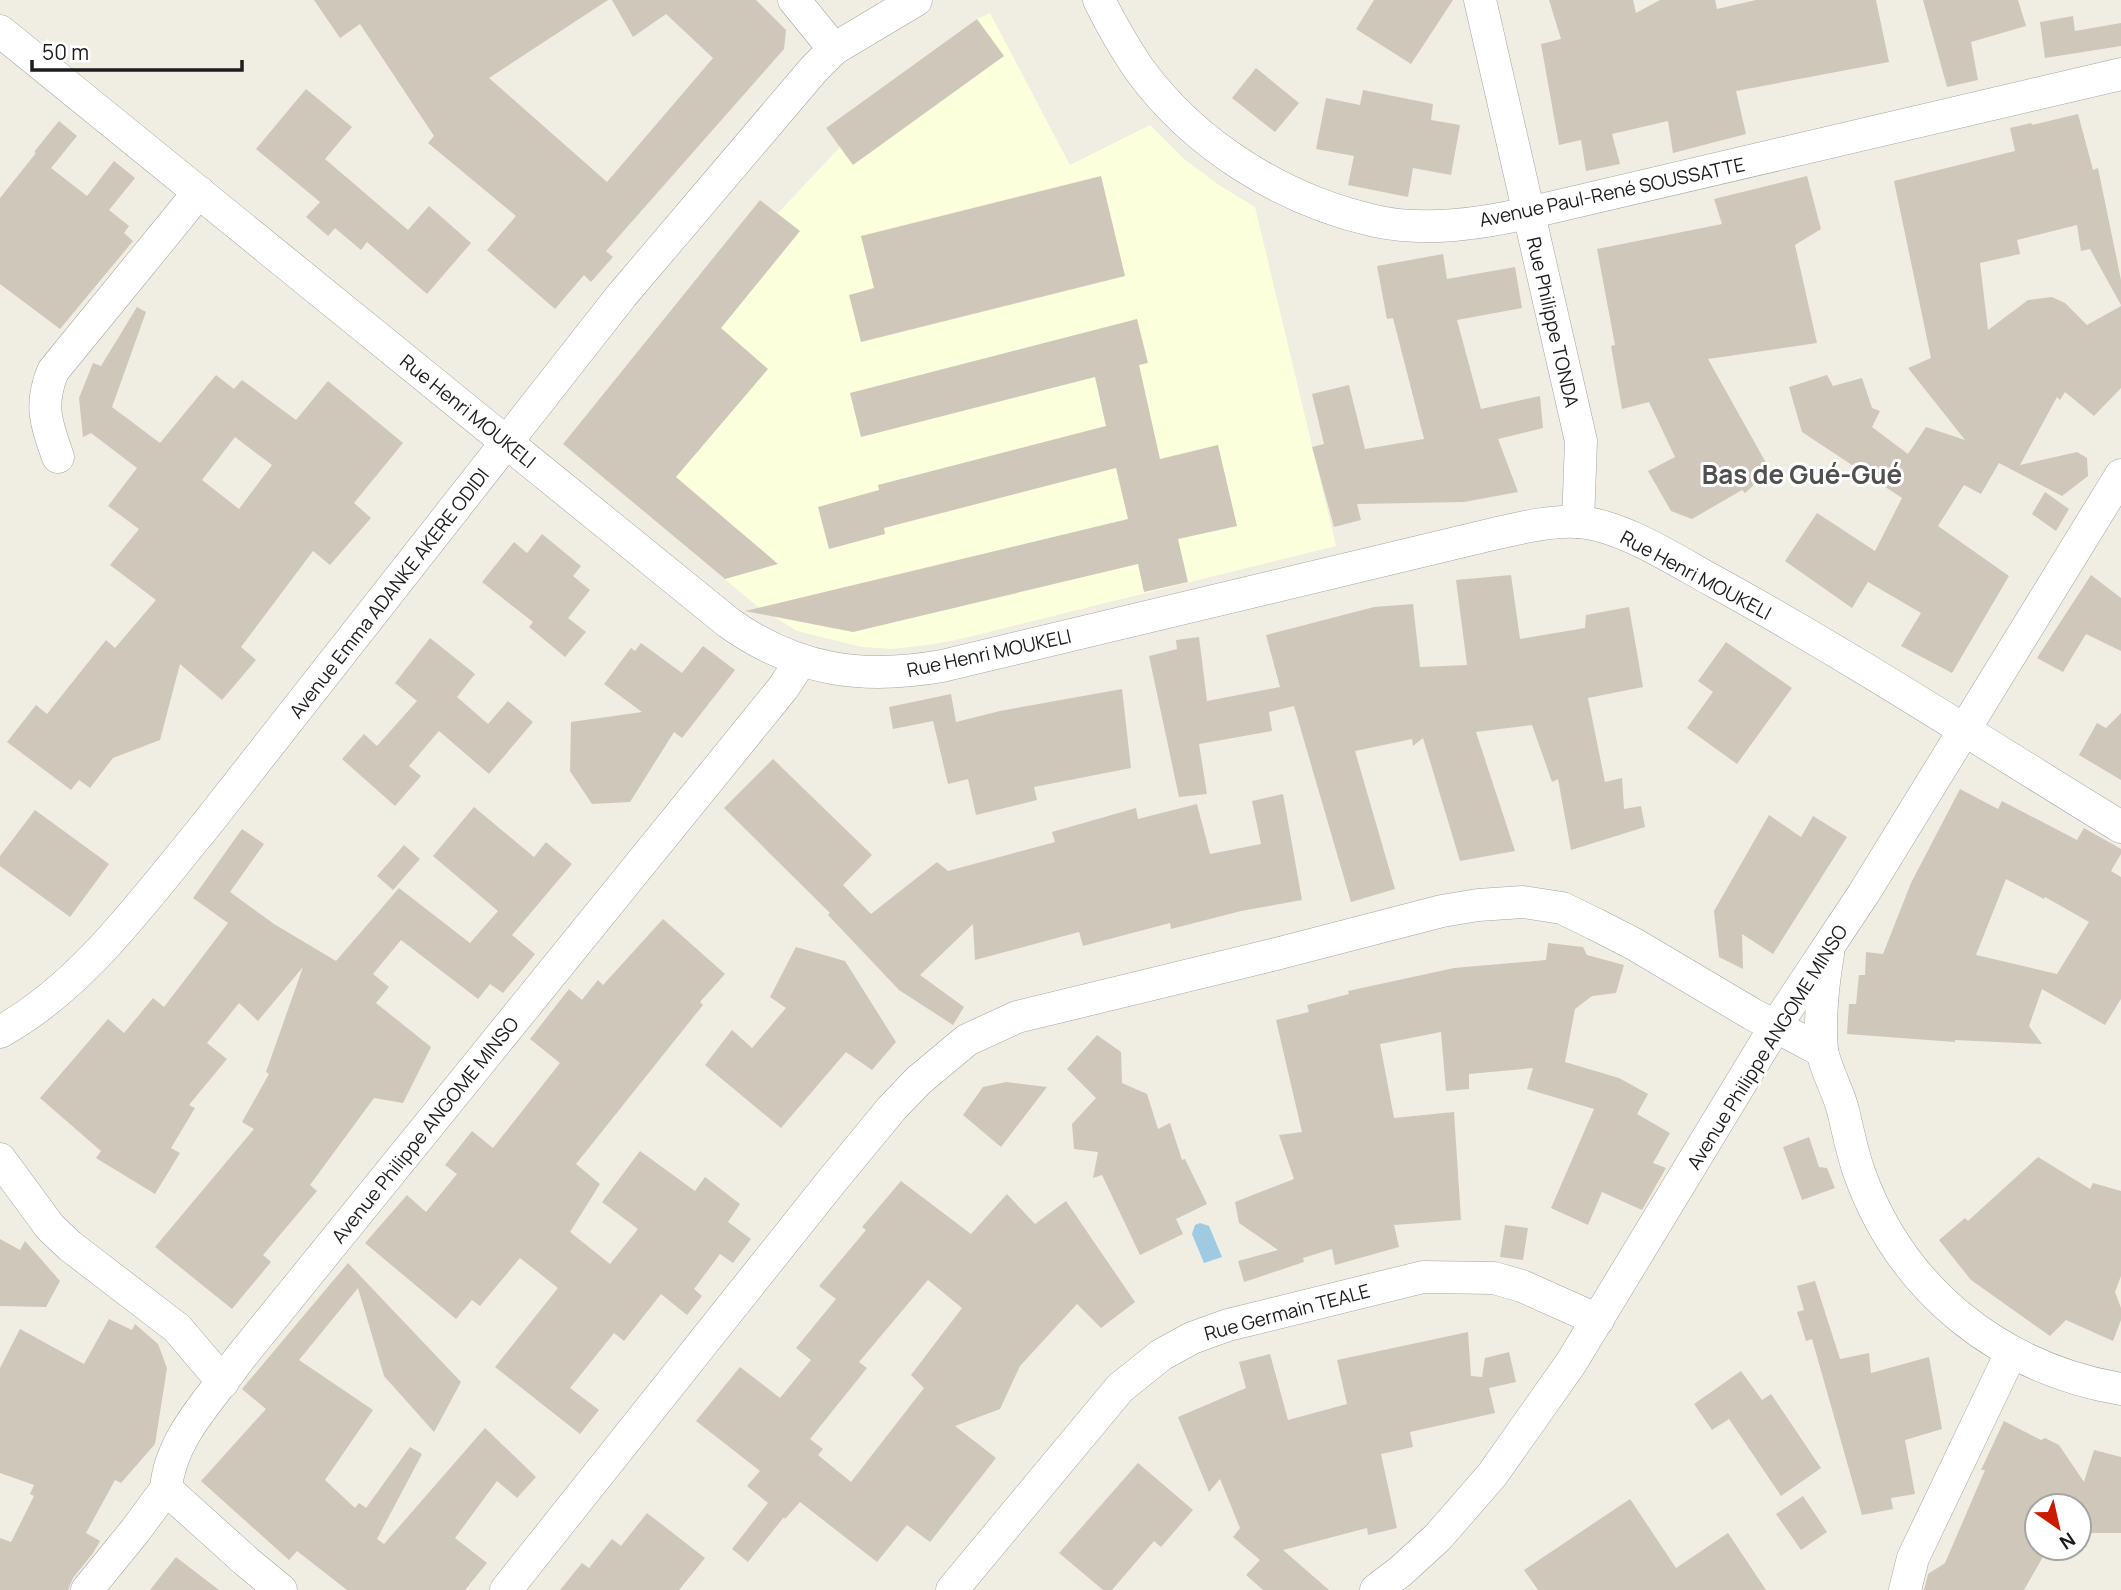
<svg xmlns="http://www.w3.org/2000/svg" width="2121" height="1590" font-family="Manrope,sans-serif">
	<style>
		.education { fill: #fbffdc }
		.water { fill: #9fcae1 }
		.building { fill: #d0c7bb; fill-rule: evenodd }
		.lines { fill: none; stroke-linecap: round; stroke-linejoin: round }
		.street-casing { stroke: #a4a4a4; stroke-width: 33 }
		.street { stroke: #fff; stroke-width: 32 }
		.labels { text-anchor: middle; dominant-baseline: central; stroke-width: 6; stroke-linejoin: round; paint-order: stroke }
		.street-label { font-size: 19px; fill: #1d1d1d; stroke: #fff }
		.district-label { font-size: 26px; font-weight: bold; fill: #505050; stroke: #fff }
	</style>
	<rect width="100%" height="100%" fill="#f0ede2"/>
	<path class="education" d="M990,13L1070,165L1150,125L1184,159L1219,185L1255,207L1336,546L961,639L928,645L892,649L862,647L797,631L758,607L563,444L760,200L778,213L840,147L826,128L977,19Z"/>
	<path class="water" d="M1200,1223L1209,1226L1222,1257L1204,1263L1192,1234L1195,1225Z"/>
	<g class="building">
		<path d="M314,0H608L489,78L607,182L713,58L666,14L633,37L612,0H756L786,30L784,49L606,251L613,257L591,282L584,275L555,309L487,250L516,216L428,143L434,136L360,24L340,38Z"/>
		<path d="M1374,0H1453L1411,64L1356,29Z"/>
		<path d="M1549,0H1633L1636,13L1660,0H1715L1717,9L1756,0H1876L1889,62L1736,91L1746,134L1673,153L1668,121L1612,134L1620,164L1586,171L1581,140L1559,145L1541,44L1561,39Z"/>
		<path d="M1923,0H2018L2026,26L1971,42L1978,80L1947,87Z"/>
		<path d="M2073,16L2075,31L2121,23V46L2045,58L2040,22Z"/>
		<path d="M977,19L1004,56L853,165L826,128Z"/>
		<path d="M1256,68L1299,103L1275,132L1232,98Z"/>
		<path d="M306,89L352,127L325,159L408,230L429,206L471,243L427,294L367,242L361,250L335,228L328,236L306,217L320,202L256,149Z"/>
		<path d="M1363,90L1433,104L1431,120L1460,125L1451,175L1413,168L1408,197L1348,185L1354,156L1316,149L1326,98L1360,105Z"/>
		<path d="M2078,114L2093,170L2098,168L2121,280V305L2090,249L2081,251L2077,225L2017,240L2020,254L1980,263L1988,330L2028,300L2052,297L2065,303L2087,325L2121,306V388L2094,416L2065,392L2060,400L2057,397L2020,465L2077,452L2087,458L2088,476L2062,496L1999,463L1981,494L1964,485L1938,526L2009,576L1952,673L1901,646L1921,613L1868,582L1852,608L1785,561L1817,513L1875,551L1902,498L1802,432L1789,387L1827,375L1833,386L1862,378L1872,408L1880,411L1872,427L1908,454L1926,427L1965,440L1908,368L1931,358L1894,181L2015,151L2010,128L2031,123L2032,125Z"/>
		<path d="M59,121L77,136L51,168L87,196L114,161L135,178L109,210L129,226L124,233L133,241L60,329L0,284V198L36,153L34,152Z"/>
		<path d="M1101,176L1125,276L861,342L849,295L874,288L861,236Z"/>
		<path d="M1807,176L1821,229L1795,245L1817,343L1708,359L1770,470L1745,493L1742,490L1692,519L1671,511L1648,471L1675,457L1649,402L1622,409L1611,346L1615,345L1597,249L1722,224L1714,199Z"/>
		<path d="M760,200L800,231L721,328L768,369L676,477L778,564L725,579L563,444Z"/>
		<path d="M1443,254L1447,279L1515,267L1522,308L1457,320L1481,409L1540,396L1543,428L1498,439L1518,492L1464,502L1357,504L1361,520L1334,527L1312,447L1324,444L1312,394L1349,385L1365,449L1424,439L1393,318L1387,319L1377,266Z"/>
		<path d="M137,307L146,312L112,407L160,443L216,375L234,389L242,380L296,420L328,381L403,443L354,503L371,518L330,565L313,551L241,647L256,660L222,700L180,664L160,740L113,758L90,788L79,780L71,790L7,742L36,705L47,714L106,640L115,648L156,600L110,565L139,529L108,506L137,468L91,433L83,437L79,398L93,363L101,366ZM235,437L272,465L239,509L202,480Z"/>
		<path d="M1137,319L1148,363L1139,365L1160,459L1218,445L1237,526L1178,539L1188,582L1144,592L1138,564L853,632L745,611L1128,519L1116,468L884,528L885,534L829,549L818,507L879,490L878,485L1106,426L1095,377L861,437L850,393Z"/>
		<path d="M2045,492L2069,509L2056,531L2032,514Z"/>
		<path d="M542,534L581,566L573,576L590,590L568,618L586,632L565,657L529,627L533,622L482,582L514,542L527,553Z"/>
		<path d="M1511,575L1520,639L1585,628L1586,615L1629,607L1643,687L1588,698L1605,782L1622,778L1624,809L1641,806L1645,827L1571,850L1558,779L1552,782L1532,725L1476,732L1515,851L1460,861L1423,738L1413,746L1412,739L1355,751L1395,889L1351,902L1294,706L1269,712L1272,731L1199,744L1207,794L1179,797L1149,656L1177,649L1176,640L1199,637L1207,701L1280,687L1266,635L1374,607L1413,604L1420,667L1467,665L1456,580Z"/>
		<path d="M2091,575L2121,598V651L2086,634L2063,672L2037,658Z"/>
		<path d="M430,638L475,674L457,697L488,724L508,701L533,722L489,774L439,731L409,766L421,776L395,806L342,759L364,734L377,746L417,701L395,683Z"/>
		<path d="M1726,642L1792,688L1737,764L1687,728L1713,692L1698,681Z"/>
		<path d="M641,643L682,673L703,646L735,670L682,738L674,732L630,802L592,804L570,771L571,722L642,712L604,684L631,648L635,651Z"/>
		<path d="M1122,689L1131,768L1034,787L1037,800L976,815L968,779L948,784L933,721L893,729L889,707L951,694L956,722L1000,711Z"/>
		<path d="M2121,713V780L2079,755L2097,723L2106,728Z"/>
		<path d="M773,759L872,855L843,885L871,914L937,862L948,871L1055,842L1052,832L1136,808L1138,819L1197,804L1210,854L1261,844L1252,801L1283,794L1302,900L1241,911L1171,929L1170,923L1083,946L1079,932L975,960L973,924L920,975L964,1007L953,1025L899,990L828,915L830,913L724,808Z"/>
		<path d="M1960,789L1998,809L2002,801L2077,840L2084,828L2121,849V854L2111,871L2121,877V999L2105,1025L2042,989L2029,1026L2042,1044L1955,1040V1042L1847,1034L1849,1004H1856L1859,975H1865L1866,952L1883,954L1911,883ZM2006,879L2044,899L2045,897L2089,922L2057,974L1976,955Z"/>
		<path d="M474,807L534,857L546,842L572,864L512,935L535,954L503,993L490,984L478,999L401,940L373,974L389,987L376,1003L431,1047L403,1103L374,1098L310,1185L317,1191L263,1255L271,1262L232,1309L155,1247L254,1129L242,1122L269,1074L266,1072L303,967L258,1021L239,1003L207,1043L227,1059L189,1105L195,1108L171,1148L180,1153L155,1194L96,1158L101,1151L40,1098L108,1019L124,1033L153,998L164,1007L197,964L228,923L193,898L242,829L264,844L230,892L274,924L336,961L399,888L470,943L498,911L433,856Z"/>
		<path d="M35,810L109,864L70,917L0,866V856Z"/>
		<path d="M1769,815L1801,837L1813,816L1847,837L1773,954L1742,934L1743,969L1719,957L1714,911Z"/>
		<path d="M404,845L420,859L393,890L377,876Z"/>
		<path d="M663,919L725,974L700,1002L703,1005L576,1164L600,1184L570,1232L610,1264L638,1229L602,1202L640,1151L695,1191L705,1177L740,1204L728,1222L751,1239L733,1263L720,1254L694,1289L702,1296L687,1315L661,1294L624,1341L614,1333L570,1388L599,1410L580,1434L495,1367L558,1288L520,1258L480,1306L472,1300L456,1319L365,1243L407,1195L426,1212L457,1174L445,1165L472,1131L493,1148L560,1063L530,1039L569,989L582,1000L598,980L603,985Z"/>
		<path d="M1548,943L1583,947L1587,955L1624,965L1616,993L1592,996L1575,1009L1565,1062L1619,1078L1648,1094L1637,1114L1670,1133L1653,1163L1666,1168L1642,1210L1602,1192L1588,1225L1551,1208L1594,1109L1527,1089L1533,1068L1469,1074V1089L1446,1091L1441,1032L1380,1044L1394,1118L1454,1112L1461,1220L1394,1225L1399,1247L1335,1265L1332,1249L1303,1258L1304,1262L1244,1282L1238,1261L1278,1250L1239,1223L1235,1202L1294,1179L1279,1135L1302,1132L1276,1020L1309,1012L1307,1005L1349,994L1348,991L1454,968L1546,960Z"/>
		<path d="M796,947L845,961L896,1042L872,1070L846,1052L781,1128L705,1065L732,1030L752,1048L786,1008L770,997Z"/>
		<path d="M1097,1035L1121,1052L1122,1083L1147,1094L1158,1129L1170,1123L1182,1160L1185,1159L1207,1204L1176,1219L1183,1234L1140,1255L1102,1175L1093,1178L1098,1152L1074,1149L1072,1124L1096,1098L1067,1069Z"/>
		<path d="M1006,1082L1047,1087L1001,1147L963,1115L983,1087Z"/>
		<path d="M1809,1137L1819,1167L1827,1168L1835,1188L1802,1200L1783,1147Z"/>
		<path d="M2038,1157L2090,1189L2093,1183L2121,1191V1276L2115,1292L2121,1308V1320L2113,1341L2066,1320L2050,1336L1971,1280L1939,1240L1965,1218L1968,1221Z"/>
		<path d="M901,1181L971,1234L1007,1194L1035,1224L1066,1201L1135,1302L1101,1328L1077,1304L1020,1366L1000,1409L955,1426L996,1458L930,1542L907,1525L877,1562L800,1502L785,1519L784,1517L748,1562L732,1549L768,1503L747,1486L760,1471L696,1421L740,1367L780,1398L811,1360L796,1348L836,1299L819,1286L866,1230L862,1227ZM928,1280L962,1308L911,1375L924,1388L851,1482L818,1455L823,1449L810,1439L867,1368L859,1362Z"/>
		<path d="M1505,1225L1528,1228L1523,1260L1500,1257Z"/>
		<path d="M0,1239L20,1250L25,1241L60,1281L46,1307L0,1306Z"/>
		<path d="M348,1263L461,1382L434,1432L384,1376L358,1288L299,1360L373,1410L325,1480L355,1508L359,1503L366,1508L410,1447L422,1454L377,1539L384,1544L485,1428L536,1477L517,1498L497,1481L455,1538L487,1563L465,1590H347L297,1551L289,1560L201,1481L266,1409L242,1389Z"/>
		<path d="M1815,1281L1840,1359L1869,1353L1871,1373L1929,1357L1942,1429L1905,1440L1915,1494L1891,1498L1893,1509L1862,1515L1812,1339L1806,1341L1797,1312L1804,1310L1797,1286Z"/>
		<path d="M109,1319L132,1330L135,1324L158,1344L167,1368L155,1444L121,1483L115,1480L86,1533L100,1541L93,1553L73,1578L68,1590H0V1538L11,1542L34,1496L30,1494L34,1485L0,1473V1368L20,1329L84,1364Z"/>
		<path d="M1468,1332L1471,1376L1482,1377L1485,1358L1509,1352L1516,1382L1489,1388L1495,1413L1410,1432L1413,1447L1381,1454L1397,1528L1368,1535L1367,1528L1283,1550L1329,1590H1263L1246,1575L1260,1560L1233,1537L1240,1528L1220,1479L1209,1492L1178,1417L1246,1388L1239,1362L1270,1354L1288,1420L1347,1404L1337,1360Z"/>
		<path d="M1741,1371L1762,1400L1771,1394L1821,1468L1781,1496L1729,1419L1712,1430L1694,1404Z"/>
		<path d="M2004,1421L2041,1440L2045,1438L2059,1445L2084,1482L2094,1450L2121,1457V1533H2079V1506H2037V1548H2048L2024,1590H1924L1928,1574L1945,1563L1985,1470H1981Z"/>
		<path d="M1138,1463L1193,1510L1161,1547L1154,1541L1112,1590H1103L1059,1553Z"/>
		<path d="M1803,1496L1827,1532L1801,1550L1776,1514Z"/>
		<path d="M1630,1499L1676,1568L1728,1533L1766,1590H1538L1524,1570Z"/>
		<path d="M647,1513L705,1558L679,1590H560L582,1563L589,1568L612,1539L621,1546Z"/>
		<path d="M176,1557L219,1590H150Z"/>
	</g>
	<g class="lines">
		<g class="street-casing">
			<g id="street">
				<path d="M794,0L834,49"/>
				<path d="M1099,0C1111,24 1124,47 1139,69C1195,146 1283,200 1375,221C1425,232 1479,224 1528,213L2121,74"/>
				<path d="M1480,0L1581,441L1578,522"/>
				<path d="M0,31L729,623C797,671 862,680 942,666L1489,535C1516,529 1549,520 1578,522C1623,525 1678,562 1717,583C1855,659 1987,745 2121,827"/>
				<path d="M58,457C46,423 39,405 53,371L199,192"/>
				<path d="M1828,954C1823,984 1819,1019 1822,1050C1825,1068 1838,1091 1843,1110C1848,1131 1852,1152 1859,1172C1901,1290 1999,1368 2121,1389"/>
				<path d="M0,1032C83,986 142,902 202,830L622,295L814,69L834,49L916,0"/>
				<path d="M0,1159L50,1227L70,1246L177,1328L223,1382"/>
				<path d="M87,1590L135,1531L166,1489"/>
				<path d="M281,1590L247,1562L166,1489C170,1438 211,1399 239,1359L783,688L800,662"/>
				<path d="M506,1590L831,1182L892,1108L919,1080L967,1040L1017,1017L1276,954L1442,911L1478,905L1523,902L1562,908L1595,924L1634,944L1752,1014L1822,1051"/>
				<path d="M952,1590L1120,1388L1161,1355L1192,1338L1228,1325L1423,1277L1494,1278L1522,1286L1598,1320"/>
				<path d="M1376,1590L1401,1571L1438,1537L1492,1475L1571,1363L1775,1027L1864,893L2121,475"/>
				<path d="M1905,1590L1913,1558L2011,1353"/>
			</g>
		</g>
		<use href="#street" class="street"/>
	</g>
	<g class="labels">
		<g class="street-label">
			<text transform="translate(1612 192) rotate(-12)">Avenue Paul-René SOUSSATTE</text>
			<text transform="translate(1553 322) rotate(77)">Rue Philippe TONDA</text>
			<text transform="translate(468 411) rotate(39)">Rue Henri MOUKELI</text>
			<text transform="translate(1696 575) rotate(28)">Rue Henri MOUKELI</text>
			<text transform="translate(389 593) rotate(-52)">Avenue Emma ADANKE AKERE ODIDI</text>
			<text transform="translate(989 653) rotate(-12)">Rue Henri MOUKELI</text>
			<text transform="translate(1767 1047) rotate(-58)">Avenue Philippe ANGOME MINSO</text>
			<text transform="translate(425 1130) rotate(-51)">Avenue Philippe ANGOME MINSO</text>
			<text transform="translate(1287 1312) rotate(-15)">Rue Germain TEALE</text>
		</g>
		<g class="district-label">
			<text x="1802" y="474">Bas de Gué-Gué</text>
		</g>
	</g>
	<g transform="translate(2058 1527) rotate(146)"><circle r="33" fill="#ffffff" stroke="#a5a5a5" stroke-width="2"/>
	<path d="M0-5L12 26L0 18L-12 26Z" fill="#cb1a00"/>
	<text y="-10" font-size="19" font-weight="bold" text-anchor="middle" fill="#1d1d1d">N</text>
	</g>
	<path d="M32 60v10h210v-10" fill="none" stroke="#1d1d1d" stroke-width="3.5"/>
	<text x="42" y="60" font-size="21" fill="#1d1d1d" stroke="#ffffff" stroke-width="5" paint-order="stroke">50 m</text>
</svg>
